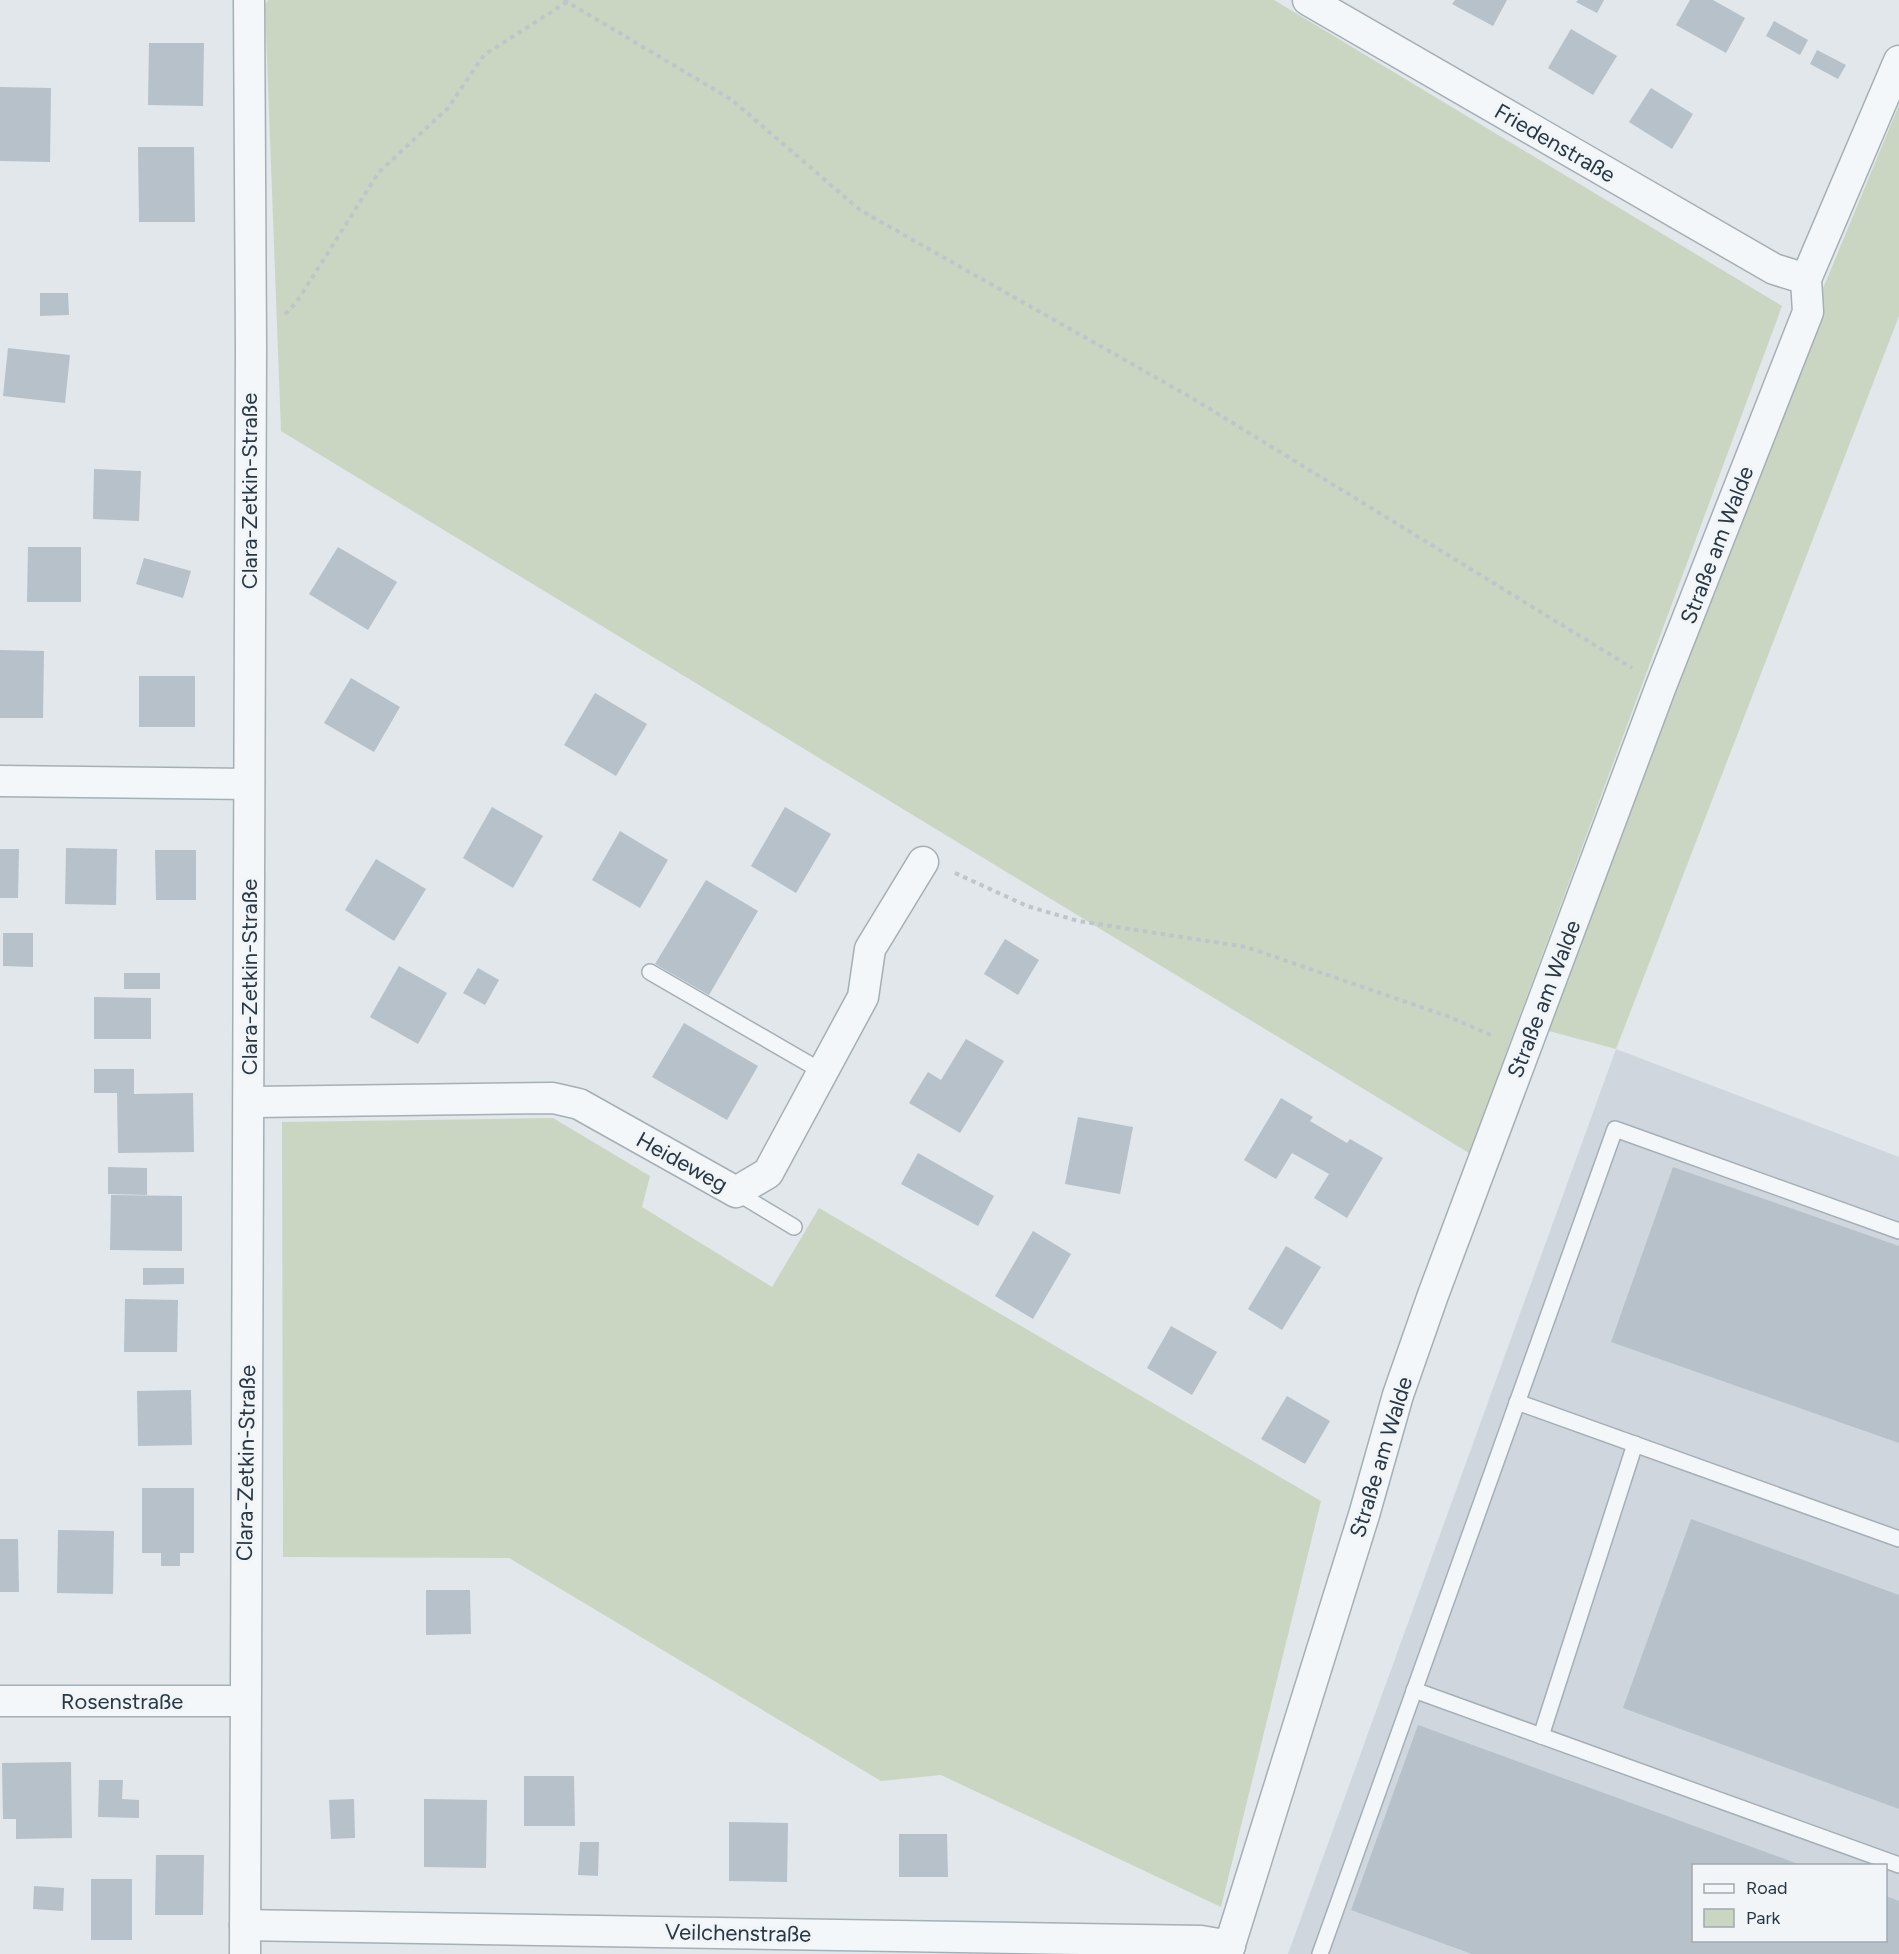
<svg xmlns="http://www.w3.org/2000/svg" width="1899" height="1954" font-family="Figtree,sans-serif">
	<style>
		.built { fill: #cfd6de; fill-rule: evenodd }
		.green { fill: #cad6c1 }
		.building { fill: #b7c1ca }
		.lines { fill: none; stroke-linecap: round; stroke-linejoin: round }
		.service-casing { stroke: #a5afb6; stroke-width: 18 }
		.minor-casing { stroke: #a5afb6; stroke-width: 33 }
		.path { stroke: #bfc5ca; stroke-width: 4; stroke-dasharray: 4.5 4.5; stroke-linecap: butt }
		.service { stroke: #f4f7f9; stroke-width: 15 }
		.minor { stroke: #f4f7f9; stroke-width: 30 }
		.labels { text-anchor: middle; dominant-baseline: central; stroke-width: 6; stroke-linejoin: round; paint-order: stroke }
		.street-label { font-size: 22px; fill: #273745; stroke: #f1f5f8 }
	</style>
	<rect width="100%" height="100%" fill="#e1e7eb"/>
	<path class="built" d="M1616,1049L1899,1157V1954H1288ZM1694,1866H1886V1940H1694Z"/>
	<g class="green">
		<path d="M268,0H1274L1782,306L1469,1153L281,431L265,5Z"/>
		<path d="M1899,105V316L1616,1049L1545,1030L1814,310Z"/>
		<path d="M553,1118L650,1176L642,1207L772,1287L819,1208L1321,1501L1221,1907L941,1775L881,1781L509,1558L283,1557L282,1122Z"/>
	</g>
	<g class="building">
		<path d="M1455,0H1507L1493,26L1452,4Z"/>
		<path d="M1578,0H1604L1597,13L1576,2Z"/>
		<path d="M1690,0H1713L1745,18L1726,53L1676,25Z"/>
		<path d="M1774,21L1808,40L1800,55L1766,36Z"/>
		<path d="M1571,29L1617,56L1593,95L1548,68Z"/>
		<path d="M149,43H204L203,106L148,105Z"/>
		<path d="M1817,50L1846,65L1838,79L1810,64Z"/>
		<path d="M0,87L51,88L50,162L0,161Z"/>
		<path d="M1651,88L1693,114L1672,149L1629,122Z"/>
		<path d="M138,147H194L195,222H139Z"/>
		<path d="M40,293H68L69,315L40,316Z"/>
		<path d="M8,348L70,355L65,403L3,396Z"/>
		<path d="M94,469L141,471L139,521L93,519Z"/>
		<path d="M28,547H81V602H27Z"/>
		<path d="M338,547L397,582L368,630L309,594Z"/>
		<path d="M144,558L191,571L183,598L136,584Z"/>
		<path d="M0,650L44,651L43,718H0Z"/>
		<rect x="139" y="676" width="56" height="51"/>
		<path d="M351,678L400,707L374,752L324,723Z"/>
		<path d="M595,693L647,724L616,776L564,745Z"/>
		<path d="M492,807L543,836L513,888L463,858Z"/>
		<path d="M785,807L831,834L796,893L751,866Z"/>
		<path d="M620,831L668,860L640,908L592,880Z"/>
		<path d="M66,848L117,849L116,905L65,904Z"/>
		<path d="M0,849H19L18,898H0Z"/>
		<path d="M155,850H196V900H156Z"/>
		<path d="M376,859L426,889L394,941L345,910Z"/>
		<path d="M706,880L758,911L709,995L655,964Z"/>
		<path d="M3,933H33V967L3,966Z"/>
		<path d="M1005,939L1039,960L1018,995L984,974Z"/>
		<path d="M399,966L447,993L418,1044L370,1017Z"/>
		<path d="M478,968L499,980L485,1005L463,993Z"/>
		<rect x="124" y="973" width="36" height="16"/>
		<path d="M94,997L151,998V1039H94Z"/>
		<path d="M684,1023L758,1066L727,1120L652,1077Z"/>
		<path d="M966,1039L1004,1061L960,1133L909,1103L928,1072L941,1080Z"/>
		<path d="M94,1069H134V1094L193,1093L194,1152L118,1153L117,1093H94Z"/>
		<path d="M1281,1098L1313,1117L1310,1121L1347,1143L1350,1139L1383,1158L1347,1218L1314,1198L1329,1174L1292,1153L1276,1179L1244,1160Z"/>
		<path d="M1078,1117L1133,1127L1120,1194L1065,1184Z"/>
		<path d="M918,1153L994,1196L978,1226L901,1184Z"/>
		<path d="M108,1167L147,1168V1195L108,1194Z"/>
		<path d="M1673,1167L1899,1246V1443L1611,1342Z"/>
		<path d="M111,1195L182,1196V1251L110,1250Z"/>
		<path d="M1033,1231L1071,1254L1033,1319L995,1296Z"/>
		<path d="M1286,1246L1321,1267L1282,1330L1248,1309Z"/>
		<path d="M143,1268H184V1284L143,1285Z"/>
		<path d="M125,1299L178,1300L177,1352H124Z"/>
		<path d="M1171,1326L1217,1352L1192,1395L1147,1368Z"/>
		<path d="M191,1390L192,1445L138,1446L137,1391Z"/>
		<path d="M1287,1396L1330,1421L1305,1464L1261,1439Z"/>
		<path d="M142,1488H194V1553H180V1566H161V1553H142Z"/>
		<path d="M1691,1519L1899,1595V1809L1623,1708Z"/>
		<path d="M58,1530L114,1531L113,1594L57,1593Z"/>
		<path d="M0,1539H18L19,1592H0Z"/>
		<path d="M426,1590H470L471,1634L426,1635Z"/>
		<path d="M1418,1725L1801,1865L1694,1866V1940H1886V1896L1899,1901V1954H1472L1351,1910Z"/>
		<path d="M71,1762L72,1838L16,1839V1819H3L2,1763Z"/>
		<path d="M524,1776H574L575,1826H524Z"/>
		<path d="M99,1780H123L122,1799L139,1800V1818L98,1817Z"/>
		<path d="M354,1799L355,1838L331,1839L329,1800Z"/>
		<path d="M424,1799L487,1800L486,1868L424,1867Z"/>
		<path d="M729,1822L788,1823L787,1882L729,1881Z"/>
		<path d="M899,1834H947L948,1877H899Z"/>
		<path d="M580,1842H599L598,1876L578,1875Z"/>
		<path d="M156,1855H204L203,1915H155Z"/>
		<rect x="91" y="1879" width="41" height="61"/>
		<path d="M34,1886L64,1888L63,1911L33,1909Z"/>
	</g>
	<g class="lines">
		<g class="service-casing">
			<g id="service">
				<path d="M650,972L823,1072"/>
				<path d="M736,1192L794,1227"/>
				<path d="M1517,1402L1899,1539"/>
				<path d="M1414,1690L1899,1865"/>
				<path d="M1541,1736L1635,1444"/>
				<path d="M1320,1954L1615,1129L1899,1231"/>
			</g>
		</g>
		<g class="minor-casing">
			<g id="minor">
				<path d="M1308,0L1774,269L1806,279"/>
				<path d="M0,781L249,784"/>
				<path d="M249,1102L553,1098L579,1104L736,1192L768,1173L863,997L870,949L923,862"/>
				<path d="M0,1701H245"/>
				<path d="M245,1925L1201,1941L1230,1946"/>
				<path d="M245,1954L251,348L249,0"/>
				<path d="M1227,1954L1364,1515L1398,1395L1433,1295L1661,686L1808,312L1806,279L1899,61"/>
			</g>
		</g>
		<g class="path">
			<path d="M564,0L732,100L860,210L1192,398L1632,668"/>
			<path d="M285,314L296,303L379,172L448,108L484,55L567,2"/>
			<path d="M955,873L1027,906L1078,921L1246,947L1447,1016L1493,1036"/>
		</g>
		<use href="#service" class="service"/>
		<use href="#minor" class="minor"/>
	</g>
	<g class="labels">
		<g class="street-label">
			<text transform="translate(1555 143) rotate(30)">Friedenstraße</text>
			<text transform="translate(249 491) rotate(-90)">Clara-Zetkin-Straße</text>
			<text transform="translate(1717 545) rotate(-69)">Straße am Walde</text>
			<text transform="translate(249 977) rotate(-90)">Clara-Zetkin-Straße</text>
			<text transform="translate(1544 999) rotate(-69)">Straße am Walde</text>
			<text transform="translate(682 1162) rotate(29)">Heideweg</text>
			<text transform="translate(1381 1457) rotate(-73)">Straße am Walde</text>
			<text transform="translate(246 1463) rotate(-89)">Clara-Zetkin-Straße</text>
			<text x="122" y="1701">Rosenstraße</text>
			<text transform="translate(738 1933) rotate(1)">Veilchenstraße</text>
		</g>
	</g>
	<rect x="1692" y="1864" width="195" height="78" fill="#f1f5f8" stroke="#a0a9b0" stroke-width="1.5"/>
	<rect x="1704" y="1884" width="30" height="9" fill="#f4f7f9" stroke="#a0a9b0" stroke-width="1.5"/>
	<text x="1746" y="1894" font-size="18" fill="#273745">Road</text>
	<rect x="1704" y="1909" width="30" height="18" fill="#cad6c1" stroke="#a0a9b0" stroke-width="1.5"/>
	<text x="1746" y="1924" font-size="18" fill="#273745">Park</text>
</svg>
